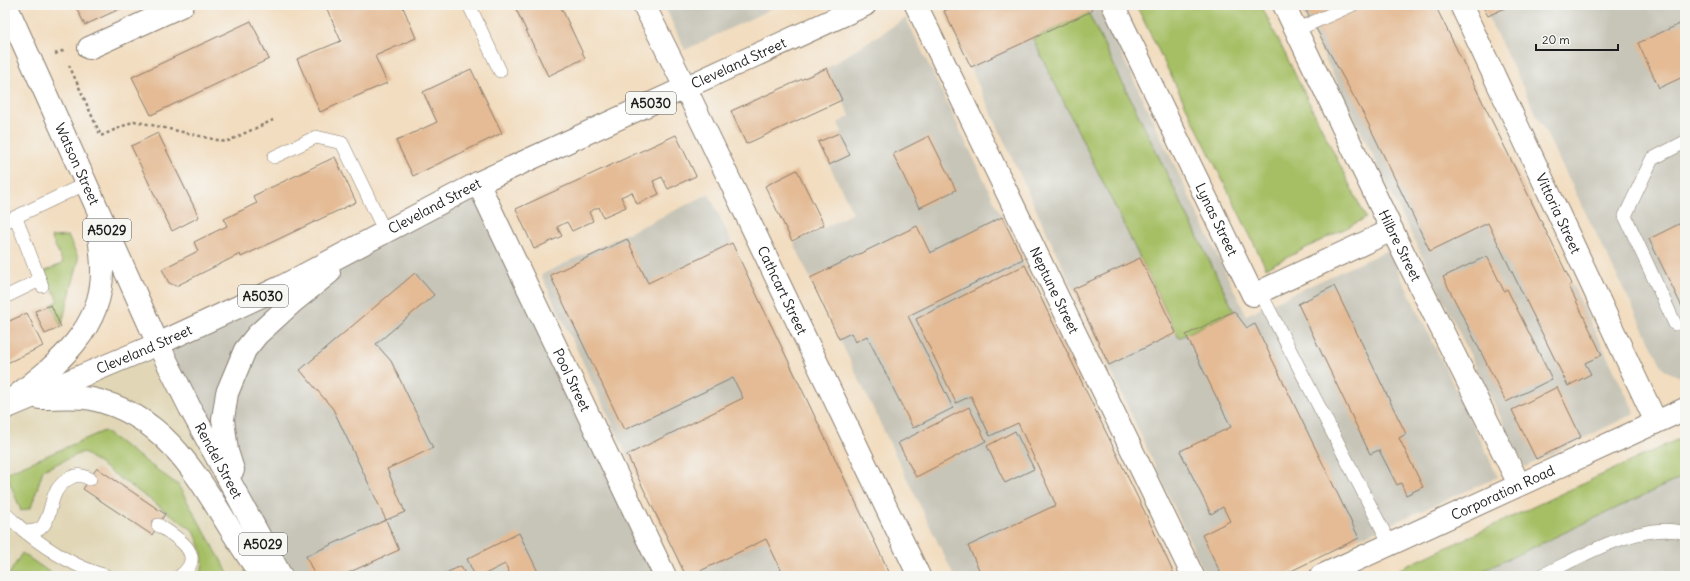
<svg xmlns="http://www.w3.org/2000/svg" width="1690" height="581" font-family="Delius,sans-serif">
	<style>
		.built { fill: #e1d7b7 }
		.industrial { fill: #c7c5b8 }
		.green { fill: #a6bf65; stroke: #616e40 }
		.building { fill: #e4bb95 }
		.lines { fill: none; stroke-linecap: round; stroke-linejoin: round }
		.service-casing { stroke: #877c6e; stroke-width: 14 }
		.minor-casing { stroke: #877c6e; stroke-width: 24 }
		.secondary-casing { stroke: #877c6e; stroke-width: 24 }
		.primary-casing { stroke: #877c6e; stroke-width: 24 }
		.path { stroke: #877c6e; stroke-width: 2.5; stroke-dasharray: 3 3; stroke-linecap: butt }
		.service { stroke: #fff; stroke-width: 13 }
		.minor { stroke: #fff; stroke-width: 22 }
		.secondary { stroke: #fff; stroke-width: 22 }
		.primary { stroke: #fff; stroke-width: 22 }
		.labels { text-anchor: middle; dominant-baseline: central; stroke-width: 3; stroke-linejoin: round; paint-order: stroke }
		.shield { fill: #f6f6f2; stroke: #5d5d5c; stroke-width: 1 }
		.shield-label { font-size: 13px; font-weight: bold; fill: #1c1c1c }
		.street-label { font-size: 14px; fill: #1c1c1c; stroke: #f6f6f2 }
	</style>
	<rect width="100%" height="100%" fill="#f6f6f2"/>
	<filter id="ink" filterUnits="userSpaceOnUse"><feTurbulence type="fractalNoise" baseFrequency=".025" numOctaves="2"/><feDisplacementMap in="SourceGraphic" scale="8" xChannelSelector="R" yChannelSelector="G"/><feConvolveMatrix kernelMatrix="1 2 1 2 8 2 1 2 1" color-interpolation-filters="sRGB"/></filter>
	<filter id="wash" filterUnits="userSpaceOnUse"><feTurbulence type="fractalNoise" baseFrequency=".012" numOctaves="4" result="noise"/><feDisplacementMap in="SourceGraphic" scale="16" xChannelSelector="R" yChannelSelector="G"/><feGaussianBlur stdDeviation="0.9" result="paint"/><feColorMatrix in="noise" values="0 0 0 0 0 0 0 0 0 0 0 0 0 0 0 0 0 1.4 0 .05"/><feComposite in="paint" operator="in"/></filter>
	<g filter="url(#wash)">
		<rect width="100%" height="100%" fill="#f2ddc0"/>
		<path class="built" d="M158,344L281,576H5V408Z"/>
		<g class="industrial">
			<path d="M664,5H779L685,50Z"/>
			<path d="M957,5H1098L1246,315L1388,250L1498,477L1359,538L1281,576H1206L944,11Z"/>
			<path d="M1299,5H1435L1635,413L1525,467Z"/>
			<path d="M1482,5H1685V379L1664,370Z"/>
			<path d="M906,18L1002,217L1175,576H954L810,278L794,243L853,213L818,142L842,132L838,123L850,116L827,68Z"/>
			<path d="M478,183L666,576H281L158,344Z"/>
			<path d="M709,194L891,576H686L627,455L541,275Z"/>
			<path d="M1685,476V576H1472Z"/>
		</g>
		<g class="green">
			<path d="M1136,5H1261L1366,218L1266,268Z"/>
			<path d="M1088,12L1234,311L1179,338L1033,39Z"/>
			<path d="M68,236L78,257V263L61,327L51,305L58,301L44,272L63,263L51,237Z"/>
			<path d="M104,431L178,485L230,576H200C206,559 201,547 194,531L83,452L43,470L31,508L21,511L6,473Z"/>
			<path d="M1685,436V476L1472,576H1385Z"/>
			<path d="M22,553L55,576H8Z"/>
		</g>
		<g id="blocks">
			<g class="building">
				<path d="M75,5H128L85,25Z"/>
				<path d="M337,5H402L416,38L375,56L387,83L320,112L297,59L341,41L327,9Z"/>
				<path d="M514,5H560L585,58L548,76Z"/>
				<path d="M957,5H1090L1092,11L971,67L944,11Z"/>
				<path d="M1303,5H1435L1572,284L1569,286L1602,355L1585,363L1591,374L1568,386L1488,223L1430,251L1364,115Z"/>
				<path d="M1482,5H1506L1507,7L1488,16Z"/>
				<path d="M251,21L269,59L151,115L132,77Z"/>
				<path d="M1682,23L1685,29V76L1659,88L1638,43Z"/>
				<path d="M827,68L842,100L746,144L731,111Z"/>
				<path d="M471,69L502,133L413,176L396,141L437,122L423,92Z"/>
				<path d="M158,133L199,217L172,231L131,146Z"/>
				<path d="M839,133L850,155L829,165L818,142Z"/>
				<path d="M676,135L696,176L668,189L662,177L653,181L659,194L637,204L632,192L625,195L621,197L626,207L603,217L599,207L589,212L593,221L572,231L567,222L557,227L562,236L534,249L516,209Z"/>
				<path d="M929,136L956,190L919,208L893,154Z"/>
				<path d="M335,157L356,202L241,257L240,254L176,286L169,283L162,269L198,251L194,242L227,226L224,219L257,203L253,196Z"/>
				<path d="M797,170L824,225L792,241L765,186Z"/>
				<path d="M5,193L8,201L5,202Z"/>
				<path d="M1002,217L1023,259L908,316L953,408L913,428L867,336L855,342L851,333L839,339L810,278L917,226L930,253Z"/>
				<path d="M1685,221V313L1649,239Z"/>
				<path d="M627,239L648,283L732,243L891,576H784L766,539L690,576H686L627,455L743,398L733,378L624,430L550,275Z"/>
				<path d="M1487,256L1504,291L1507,289L1552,379L1506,402L1443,277Z"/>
				<path d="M1140,258L1176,333L1109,365L1073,289Z"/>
				<path d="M1025,265L1151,525L1175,576H982L968,546L1056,505L1018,423L990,436L971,396L956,403L916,319Z"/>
				<path d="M415,273L434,295L376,344L391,361L433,448L387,469L405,512L386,520L333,409L300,370Z"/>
				<path d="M1334,286L1406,434L1399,438L1423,487L1406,495L1401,483L1397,485L1379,450L1370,454L1298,304Z"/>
				<path d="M51,305L61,327L45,334L35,311Z"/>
				<path d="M1234,311L1247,328L1255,324L1359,538L1281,576H1222L1202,535L1230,521L1223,507L1211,514L1180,451L1231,427L1186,335Z"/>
				<path d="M27,313L43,346L5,364V323Z"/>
				<path d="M1557,387L1581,437L1536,459L1512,410Z"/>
				<path d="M969,407L986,441L916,477L898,443Z"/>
				<path d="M1015,431L1034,469L1005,483L987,446Z"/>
				<path d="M97,468L165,514L152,535L83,489Z"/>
				<path d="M386,520L399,550L341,576H315L306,556Z"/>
				<path d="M519,533L540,576H511L505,564L481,576H475L467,559Z"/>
				<path d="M461,566L466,576H439Z"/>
			</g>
		</g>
	</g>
	<g filter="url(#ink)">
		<use href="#blocks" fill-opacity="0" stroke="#877c6e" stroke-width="1"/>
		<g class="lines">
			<g class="service-casing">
				<g id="service">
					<path d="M469,5L500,71"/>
					<path d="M1296,30L1352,5"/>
					<path d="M274,157L316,137L342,143L385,232"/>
					<path d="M16,218L42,286"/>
					<path d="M5,222L87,183"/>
					<path d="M1260,292L1390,544"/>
					<path d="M5,297L40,280"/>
					<path d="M1675,324L1625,216L1652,159L1685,142"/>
					<path d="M5,513C10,519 17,524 23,530C48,550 76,568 107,576"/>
					<path d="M158,525C176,537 208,554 180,576"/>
					<path d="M26,532C33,531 39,531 43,526C55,509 47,491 70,478C77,474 83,475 90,479"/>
					<path d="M1541,576C1580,557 1641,520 1685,533"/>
				</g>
			</g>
			<g class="minor-casing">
				<g id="minor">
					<path id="s1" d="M644,5L685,87L919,576"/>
					<path id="s2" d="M916,5L1193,576"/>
					<path id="s3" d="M1113,5L1253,295L1392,230"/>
					<path id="s4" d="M1284,5L1392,230L1519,484"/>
					<path id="s5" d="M1461,5L1656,422"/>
					<path d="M89,48L183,5"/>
					<path id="s6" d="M478,183L665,576"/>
				</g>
			</g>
			<g class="secondary-casing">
				<g id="secondary">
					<path id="s7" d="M1321,576L1685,409"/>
				</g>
			</g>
			<g class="primary-casing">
				<g id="primary">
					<path id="s8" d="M6,5L158,344L190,408L281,576"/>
					<path d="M15,397C57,364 103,329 102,270C102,254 99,237 97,221"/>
					<path d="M40,398C57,398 75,396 92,399C184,419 211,510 262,576"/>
					<path id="s9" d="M5,408L158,344L281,287L478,183L865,5"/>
					<path d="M233,470L227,451L223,419L227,393L245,350L257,335L293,302L329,273"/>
				</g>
			</g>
			<g class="path">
				<path d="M55,54L65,50"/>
				<path d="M69,65L101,136L134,121L226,142L273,120"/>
			</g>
			<use href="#service" class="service"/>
			<use href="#minor" class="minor"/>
			<use href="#secondary" class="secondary"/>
			<use href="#primary" class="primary"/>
		</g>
	</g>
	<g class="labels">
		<g class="shield">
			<rect x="626" y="92" width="50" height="22" rx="3"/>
			<rect x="83" y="219" width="48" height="22" rx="3"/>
			<rect x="238" y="285" width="50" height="22" rx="3"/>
			<rect x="239" y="533" width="48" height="22" rx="3"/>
		</g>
		<g class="shield-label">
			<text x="651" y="103">A5030</text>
			<text x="107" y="230">A5029</text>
			<text x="263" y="296">A5030</text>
			<text x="263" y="544">A5029</text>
		</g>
		<g class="street-label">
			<text stroke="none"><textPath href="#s9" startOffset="811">Cleveland Street</textPath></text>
			<text stroke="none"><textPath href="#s8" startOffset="174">Watson Street</textPath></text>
			<text stroke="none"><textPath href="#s9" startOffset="475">Cleveland Street</textPath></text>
			<text stroke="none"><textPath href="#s5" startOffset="230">Vittoria Street</textPath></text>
			<text stroke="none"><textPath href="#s3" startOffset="238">Lynas Street</textPath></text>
			<text stroke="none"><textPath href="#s4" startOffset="267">Hilbre Street</textPath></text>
			<text stroke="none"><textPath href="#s1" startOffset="317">Cathcart Street</textPath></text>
			<text stroke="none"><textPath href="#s2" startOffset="317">Neptune Street</textPath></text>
			<text stroke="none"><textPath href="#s9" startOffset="151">Cleveland Street</textPath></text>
			<text stroke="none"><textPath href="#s6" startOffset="218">Pool Street</textPath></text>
			<text stroke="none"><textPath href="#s8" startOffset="503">Rendel Street</textPath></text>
			<text stroke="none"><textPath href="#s7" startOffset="200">Corporation Road</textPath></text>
		</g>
	</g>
	<rect width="1690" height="581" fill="none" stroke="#f6f6f2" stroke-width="20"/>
	<path d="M1536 44v6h82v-6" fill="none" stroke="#1c1c1c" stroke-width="2"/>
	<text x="1542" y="44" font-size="12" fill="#1c1c1c" stroke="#f6f6f2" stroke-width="3" paint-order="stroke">20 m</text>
</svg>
